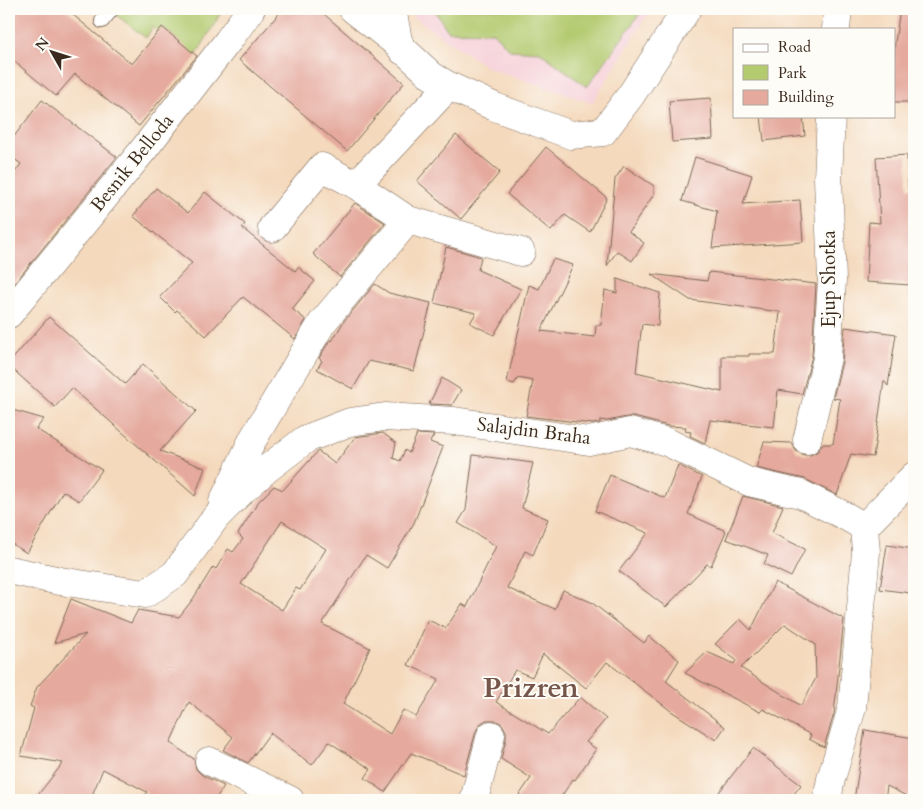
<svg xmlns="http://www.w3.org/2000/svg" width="923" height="809" font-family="Cardo,serif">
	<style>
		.built { fill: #f6cfd8 }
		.green { fill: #b3ca6f; stroke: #777a46 }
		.building { fill: #e5a99d; fill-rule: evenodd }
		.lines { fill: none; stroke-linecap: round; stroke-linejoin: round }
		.service-casing { stroke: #7c6755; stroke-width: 16 }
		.minor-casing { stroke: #7c6755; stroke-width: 29 }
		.service { stroke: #fff; stroke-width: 14 }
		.minor { stroke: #fff; stroke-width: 28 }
		.labels { text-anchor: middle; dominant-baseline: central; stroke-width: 4; stroke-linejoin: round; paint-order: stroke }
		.street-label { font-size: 19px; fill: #3b2a1e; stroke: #fdfcf7 }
		.town-label { font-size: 29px; font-weight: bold; fill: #76564a; stroke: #fdfcf7 }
	</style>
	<rect width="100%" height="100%" fill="#fdfcf7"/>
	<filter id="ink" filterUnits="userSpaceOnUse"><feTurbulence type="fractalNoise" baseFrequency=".02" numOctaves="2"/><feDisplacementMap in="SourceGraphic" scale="10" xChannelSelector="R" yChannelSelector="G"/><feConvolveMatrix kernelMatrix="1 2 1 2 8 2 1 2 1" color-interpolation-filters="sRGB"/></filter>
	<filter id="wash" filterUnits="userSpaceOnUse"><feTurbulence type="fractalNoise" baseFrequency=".0096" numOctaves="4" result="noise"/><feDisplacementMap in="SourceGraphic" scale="20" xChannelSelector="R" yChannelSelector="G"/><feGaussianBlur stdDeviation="1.12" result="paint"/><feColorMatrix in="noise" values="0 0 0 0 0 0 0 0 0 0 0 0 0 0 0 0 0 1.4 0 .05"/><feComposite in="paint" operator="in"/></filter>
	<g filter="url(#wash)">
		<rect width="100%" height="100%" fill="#f4d9bc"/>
		<path class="built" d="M416,9H651L592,103L488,68L413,17Z"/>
		<g class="green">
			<path d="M112,9H223L194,59L153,27L146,38L111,11Z"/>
			<path d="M437,9H643L587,87L540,52L510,50L493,32L448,31L436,13Z"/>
		</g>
		<g id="blocks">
			<g class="building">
				<path d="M9,9H66L132,64L162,27L197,56L139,126L75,74L56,96L9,57Z"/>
				<path d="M283,9H318L404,83L347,151L239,60Z"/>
				<path d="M900,9H914V102H894V49Z"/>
				<path d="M711,98L713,139L672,142L669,101Z"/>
				<path d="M42,100L117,157L9,290V180L21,164L9,155V143Z"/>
				<path d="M761,116H803L805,136L764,141Z"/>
				<path d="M456,135L500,172L461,219L417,181Z"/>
				<path d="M546,147L607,198L590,232L565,215L551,231L507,194Z"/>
				<path d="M907,155L908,188H914V228L911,285L866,282L869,222L880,223L876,157Z"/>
				<path d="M695,157L752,175L743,204L800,200L803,242L712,248L717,211L682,201Z"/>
				<path d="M624,166L654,186V194L629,232L644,243L632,261L617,251L607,266L615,179Z"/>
				<path d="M156,188L188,213L205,192L245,224L242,228L295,271L298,267L315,281L292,309L306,320L295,339L243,297L206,336L177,310L175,312L160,297L192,263L133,216Z"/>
				<path d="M355,203L385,223L340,277L313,254Z"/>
				<path d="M446,247L481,257L478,270L521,289L494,335L470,323L476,313L434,303Z"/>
				<path d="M553,259L573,265L541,331L595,337L596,325H601L605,290L617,293V279L660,293L658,326L642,324L636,372L722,392V356H749V354H775L780,312L690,300L651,274L707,281L709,272L816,284L812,356L802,394L778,390L774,427L710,420L705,443L690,436L691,432L685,431L686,427L668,426L634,417H627L607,421L600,420V423L593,424L526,416L533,381L518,378L514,384L507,382L529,285L539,289Z"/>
				<path d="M375,284L389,293L431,303L414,371L369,361L353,389L317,369L322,361L319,358L330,340L332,341L344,321Z"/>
				<path d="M49,317L125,384L143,364L196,411L160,451L205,468L195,496L72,388L55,407L9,366V363Z"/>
				<path d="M845,327L896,334L888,386L884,381L873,457L851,454L837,495L805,479L756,468L764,442L792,443L796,451L804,455H811L818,451L822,444H833L840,399L833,398L842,362Z"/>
				<path d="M442,378L461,390L452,405L429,404Z"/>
				<path d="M9,409L44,419L36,429L102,470L79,501L63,491L27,553L9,542Z"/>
				<path d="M383,433L396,443L393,458L400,461L405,450L409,453L417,434L434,435L430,442L443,447L414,523L387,568L366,555L322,624L370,648L343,704L390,734L403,710L416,717L439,679L408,665L428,620L446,628L462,604L467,607L496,546L458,523L466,510L473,455L533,463L522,508L548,519L533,555L525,551L507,588L555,609L563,590L591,602L644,643L649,636L679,660L666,681L725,727L716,740L671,711L607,662L586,688L543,654L532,677L515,670L496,702L548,734L580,697L606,719L586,742L596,749L575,780L573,779L559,800H516L531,778L501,759L506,739V731L502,724L495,720H486L480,724L476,731L464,775L411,753L385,792L365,778L371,769L329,742L312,765L270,733L248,763L223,750L233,737L189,702L170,743L194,759L196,769L202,775L224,786L215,800H142L147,792L103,769L90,800H34L63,763L21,756L34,708L30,706L37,687L86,634L54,643L71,599L131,623L138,610L179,617L193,599L213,567L216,569L228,549L233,552L243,539L238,534L259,501L274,486L283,490L318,451L335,464L355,437ZM282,521L326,549L300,590L296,588L282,610L241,584Z"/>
				<path d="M678,465L702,477L688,514L726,531L711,566L707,564L666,607L619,571L648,533L595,511L610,475L665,498Z"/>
				<path d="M743,496L783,506L772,533L805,549L791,577L764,564L768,555L726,539Z"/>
				<path d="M887,545L914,549V565L910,593L880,589Z"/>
				<path d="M775,582L844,619L834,714L824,747L809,739L811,735L763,709L760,712L685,673L707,652L734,664L736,660L715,644L740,619L751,630ZM785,624L815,644L816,678L801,706L741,668Z"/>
				<path d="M865,730L914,738V800L887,786L885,800H854Z"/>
				<path d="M753,748L801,785L789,800H713Z"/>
			</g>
		</g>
	</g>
	<g filter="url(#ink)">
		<use href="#blocks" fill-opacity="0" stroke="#7c6755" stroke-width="1"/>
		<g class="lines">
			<g class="service-casing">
				<path id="service" d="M102,21L112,9"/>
			</g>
			<g class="minor-casing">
				<g id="minor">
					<path d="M353,9L395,42L432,76L449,86L495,107L571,135L603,132L631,95L687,9"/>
					<path d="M392,9L398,40L403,51"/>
					<path d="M836,29L838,9"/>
					<path d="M356,185L449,86"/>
					<path d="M272,228L322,167L356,185L408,220L521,252"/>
					<path d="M9,314L144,149L228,41L251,9"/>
					<path d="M807,440L827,358L832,280L828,178L831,116"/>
					<path d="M223,502L253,439L322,323L408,220"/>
					<path d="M9,570L60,581L145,594L175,574L216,517L242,491L268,468L306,439L350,422L385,417L454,421L589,441L630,432L667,442L749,482L801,494L847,517L864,527"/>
					<path d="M209,761L290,800"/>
					<path d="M474,800L491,735"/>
					<path d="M827,800L831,779L852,708L866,552L864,527L914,476"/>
				</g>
			</g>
			<use href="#service" class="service"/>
			<use href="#minor" class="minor"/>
		</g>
	</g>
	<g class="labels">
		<g class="street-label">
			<text transform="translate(132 163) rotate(-51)">Besnik Belloda</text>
			<text transform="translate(829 279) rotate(-90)">Ejup Shotka</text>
			<text transform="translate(534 431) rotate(7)">Salajdin Braha</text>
		</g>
		<g class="town-label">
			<text x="531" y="688">Prizren</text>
		</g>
	</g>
	<rect width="923" height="809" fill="none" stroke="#fdfcf7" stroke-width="30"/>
	<rect x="733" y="28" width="162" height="90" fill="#fdfcf7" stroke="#afa8a0"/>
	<rect x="743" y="44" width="25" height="8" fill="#ffffff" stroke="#afa8a0"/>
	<text x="778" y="52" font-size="15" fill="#3b2a1e">Road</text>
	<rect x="743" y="65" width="25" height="15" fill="#b3ca6f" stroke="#afa8a0"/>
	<text x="778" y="78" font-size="15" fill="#3b2a1e">Park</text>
	<rect x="743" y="90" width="25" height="15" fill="#e5a99d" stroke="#afa8a0"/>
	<text x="778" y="102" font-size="15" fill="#3b2a1e">Building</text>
	<g transform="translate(52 52) rotate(309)" stroke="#fdfcf7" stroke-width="4" paint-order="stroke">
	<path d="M0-4L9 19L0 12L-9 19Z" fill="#3b2a1e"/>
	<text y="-8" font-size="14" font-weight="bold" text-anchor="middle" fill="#3b2a1e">N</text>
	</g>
</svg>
